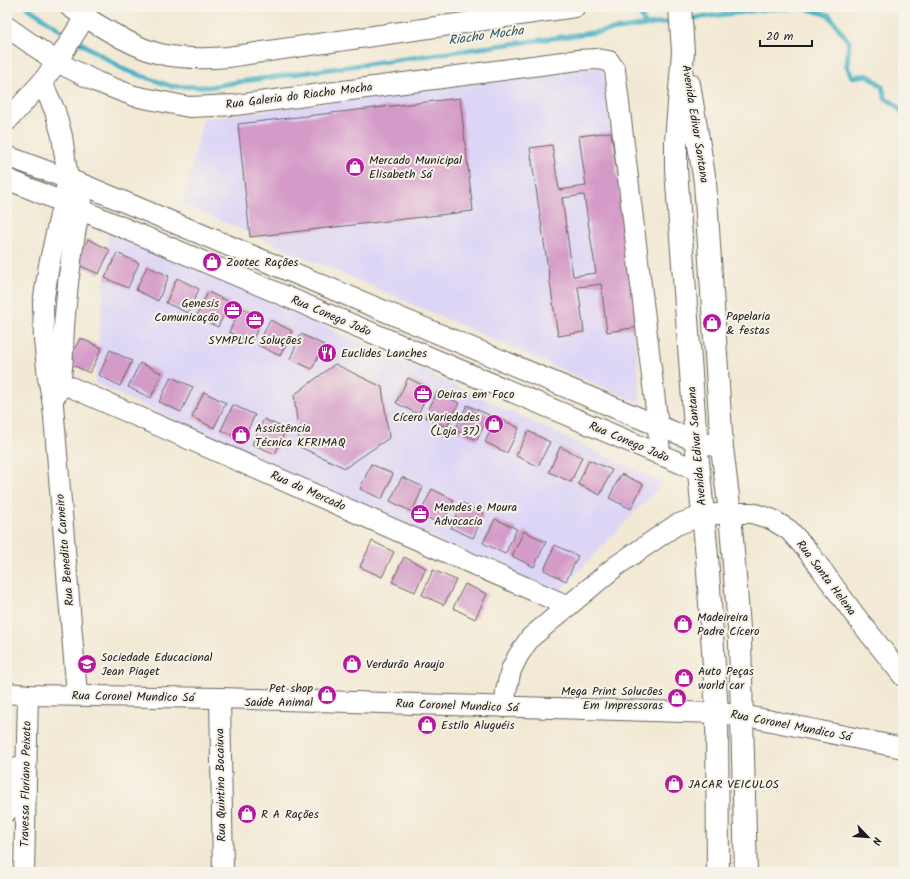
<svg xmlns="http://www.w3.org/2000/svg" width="910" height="879" font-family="Kalam,sans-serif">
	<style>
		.built { fill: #ddd5f6 }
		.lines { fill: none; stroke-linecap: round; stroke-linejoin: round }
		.stream { stroke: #46b1c4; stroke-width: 5 }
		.building { fill: #d49ac8; fill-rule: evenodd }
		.street-casing { stroke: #67645c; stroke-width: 22 }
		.highway-casing { stroke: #67645c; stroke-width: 24 }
		.street { stroke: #fff; stroke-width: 20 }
		.highway { stroke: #fff; stroke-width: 22 }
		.labels { text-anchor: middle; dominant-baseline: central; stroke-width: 4; stroke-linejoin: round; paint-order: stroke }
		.street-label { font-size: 12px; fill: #1c1c1c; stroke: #f7f3e8 }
		.poi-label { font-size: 12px; fill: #1c1c1c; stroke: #f7f3e8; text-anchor: start }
		.water-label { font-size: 13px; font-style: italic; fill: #2d585f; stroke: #f7f3e8 }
	</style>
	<rect width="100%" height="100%" fill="#f7f3e8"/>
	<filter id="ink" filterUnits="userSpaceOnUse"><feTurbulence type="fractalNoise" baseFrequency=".025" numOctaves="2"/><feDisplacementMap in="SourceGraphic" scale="8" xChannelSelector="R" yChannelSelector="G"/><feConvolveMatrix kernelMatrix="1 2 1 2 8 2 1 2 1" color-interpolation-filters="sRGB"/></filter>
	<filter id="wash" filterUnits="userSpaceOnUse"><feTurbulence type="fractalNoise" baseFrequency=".012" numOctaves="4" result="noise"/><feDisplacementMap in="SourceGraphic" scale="16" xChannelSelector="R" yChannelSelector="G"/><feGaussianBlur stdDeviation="0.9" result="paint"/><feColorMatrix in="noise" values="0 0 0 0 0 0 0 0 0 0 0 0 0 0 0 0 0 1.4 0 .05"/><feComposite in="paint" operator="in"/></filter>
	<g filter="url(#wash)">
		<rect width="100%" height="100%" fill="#f2e9d4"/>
		<g class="built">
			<path d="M602,67L626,232L641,404L183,204L203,119Z"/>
			<path d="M109,230L398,359L663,483L558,593L349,502L95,383Z"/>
		</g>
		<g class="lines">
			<g class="stream">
				<path d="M27,7L69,36"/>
				<path d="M637,7L645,24"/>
				<path d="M686,19L769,9L805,8L829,15L849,42L847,66L852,77L868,75L882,86L885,98L896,105L903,114"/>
				<path d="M76,40L125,70L171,86L209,87L238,82L676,21"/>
			</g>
		</g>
		<g id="blocks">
			<g class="building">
				<path d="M460,98L473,211L250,237L238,124Z"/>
				<path d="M611,132L639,327L607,332L601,284L578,287L584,332L558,336L530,148L552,145L559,190L586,186L579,136ZM584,195L596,273L573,276L562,198Z"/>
				<path d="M88,239L110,250L99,274L76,264Z"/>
				<path d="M117,253L139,263L128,288L105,278Z"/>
				<path d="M147,266L169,276L158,301L136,290Z"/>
				<path d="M177,278L199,289L188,313L166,303Z"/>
				<path d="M208,292L230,302L218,327L196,317Z"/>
				<path d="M241,308L263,318L251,343L229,332Z"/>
				<path d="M270,320L292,331L280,356L258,345Z"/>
				<path d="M301,334L324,345L312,369L290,359Z"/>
				<path d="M80,338L102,348L90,373L68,363Z"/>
				<path d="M110,350L132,361L120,386L99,375Z"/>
				<path d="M140,363L162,373L151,398L128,387Z"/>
				<path d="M335,364L382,387L389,438L345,468L300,447L294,395Z"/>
				<path d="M171,377L193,387L181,412L159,402Z"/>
				<path d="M408,378L430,389L418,414L396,403Z"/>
				<path d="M204,392L226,403L214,428L192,417Z"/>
				<path d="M437,392L459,403L447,427L425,417Z"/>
				<path d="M233,405L255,415L243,440L221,430Z"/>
				<path d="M467,405L489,415L477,440L455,430Z"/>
				<path d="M497,417L519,428L507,453L485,442Z"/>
				<path d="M264,419L286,429L275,454L252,444Z"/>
				<path d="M528,431L550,442L538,466L516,456Z"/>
				<path d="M560,447L582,457L571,482L549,472Z"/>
				<path d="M589,460L612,470L600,495L578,484Z"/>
				<path d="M371,464L393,474L382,499L360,489Z"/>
				<path d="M621,474L643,484L631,509L609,498Z"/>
				<path d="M402,477L423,487L412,512L390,501Z"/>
				<path d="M432,489L454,500L442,525L420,514Z"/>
				<path d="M462,503L484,513L473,538L451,528Z"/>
				<path d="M495,519L517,529L505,554L483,543Z"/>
				<path d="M524,531L546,542L534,567L512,556Z"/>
				<path d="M372,541L394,552L382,577L360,567Z"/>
				<path d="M555,545L578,556L566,581L544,570Z"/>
				<path d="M404,557L426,568L415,592L392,582Z"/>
				<path d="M433,570L456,580L444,605L422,595Z"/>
				<path d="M465,584L487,594L475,619L453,608Z"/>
			</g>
		</g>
	</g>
	<g filter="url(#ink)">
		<use href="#blocks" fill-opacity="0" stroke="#67645c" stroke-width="1"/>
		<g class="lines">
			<g class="street-casing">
				<g id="street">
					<path d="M70,7C94,23 132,47 160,54C183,59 205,59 228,57L575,7"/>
					<path d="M7,27L57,62L97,82L134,96L189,107L236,105L578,60L597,59L609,61L615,70L658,426L660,455"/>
					<path d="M42,82L55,111L62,136L68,179L49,265L43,304L44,340L48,377L53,405L77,695"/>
					<path d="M7,121L42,82L57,62L85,17"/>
					<path d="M7,156L84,185L637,417L696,441L722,448"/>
					<path d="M7,179L79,209L699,471"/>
					<path d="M48,377L568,606"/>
					<path d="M57,394C65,369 62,341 65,315C68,275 74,235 82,196"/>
					<path d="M7,693L28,695L220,698L717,713L742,715L903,748"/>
					<path d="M220,698L223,872"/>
					<path d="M505,707L506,691L511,670L518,656L530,638L616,566L676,525L704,515L730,513H752L771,519L789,530L808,551L854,614L903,676"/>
					<path d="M7,811L17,767"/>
					<path d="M24,872L28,695"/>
				</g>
			</g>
			<g class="highway-casing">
				<g id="highway">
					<path d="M680,7L683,52L676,141V169L696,441L707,556L717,713L718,872"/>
					<path d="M689,84L705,182L722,448L730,513L740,641L746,872"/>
				</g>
			</g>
			<use href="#street" class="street"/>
			<use href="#highway" class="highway"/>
		</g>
	</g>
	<defs>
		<g id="shop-disc" transform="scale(1)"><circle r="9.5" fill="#b5179e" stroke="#f7f3e8"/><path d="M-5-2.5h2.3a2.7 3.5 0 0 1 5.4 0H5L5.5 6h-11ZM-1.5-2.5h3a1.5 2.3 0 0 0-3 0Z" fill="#fff"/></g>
		<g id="office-disc" transform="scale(1)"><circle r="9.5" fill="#b5179e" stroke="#f7f3e8"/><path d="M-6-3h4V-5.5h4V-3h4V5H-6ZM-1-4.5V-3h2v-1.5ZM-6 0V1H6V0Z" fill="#fff"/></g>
		<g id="restaurant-disc" transform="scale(1)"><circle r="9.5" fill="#b5179e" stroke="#f7f3e8"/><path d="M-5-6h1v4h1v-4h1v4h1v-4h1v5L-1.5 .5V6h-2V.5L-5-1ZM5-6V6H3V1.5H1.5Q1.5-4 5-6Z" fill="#fff"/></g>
		<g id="school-disc" transform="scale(1)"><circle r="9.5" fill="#b5179e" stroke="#f7f3e8"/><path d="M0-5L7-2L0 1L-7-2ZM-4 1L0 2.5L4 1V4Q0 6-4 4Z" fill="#fff"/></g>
	</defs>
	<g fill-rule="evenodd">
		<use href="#shop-disc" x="355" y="167"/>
		<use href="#shop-disc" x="212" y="262"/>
		<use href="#office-disc" x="233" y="310"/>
		<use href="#office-disc" x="255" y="320"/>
		<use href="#shop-disc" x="712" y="323"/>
		<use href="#restaurant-disc" x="327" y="353"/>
		<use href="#office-disc" x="423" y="394"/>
		<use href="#shop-disc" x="494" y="424"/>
		<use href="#shop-disc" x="241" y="435"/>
		<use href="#office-disc" x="420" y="514"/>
		<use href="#shop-disc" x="683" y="624"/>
		<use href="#school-disc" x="87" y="664"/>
		<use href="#shop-disc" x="352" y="664"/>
		<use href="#shop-disc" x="684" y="678"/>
		<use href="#shop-disc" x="327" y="695"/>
		<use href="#shop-disc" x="677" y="698"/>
		<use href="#shop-disc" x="427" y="725"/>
		<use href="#shop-disc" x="674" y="784"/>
		<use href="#shop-disc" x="247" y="814"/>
	</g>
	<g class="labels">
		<g class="street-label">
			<text transform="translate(299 96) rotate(-7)">Rua Galeria do Riacho Mocha</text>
			<text transform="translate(695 124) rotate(81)">Avenida Edivar Santana</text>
			<text transform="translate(331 316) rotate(23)">Rua Conego João</text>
			<text transform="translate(629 442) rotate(23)">Rua Conego João</text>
			<text transform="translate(697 446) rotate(-95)">Avenida Edivar Santana</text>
			<text transform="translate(308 491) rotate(24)">Rua do Mercado</text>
			<text transform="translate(65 550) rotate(-95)">Rua Benedito Carneiro</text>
			<text transform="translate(826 578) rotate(53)">Rua Santa Helena</text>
			<text transform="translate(133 697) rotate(1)">Rua Coronel Mundico Sá</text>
			<text transform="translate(457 706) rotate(2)">Rua Coronel Mundico Sá</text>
			<text transform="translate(791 726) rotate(11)">Rua Coronel Mundico Sá</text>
			<text transform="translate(26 784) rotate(-89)">Travessa Floriano Peixoto</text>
			<text transform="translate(221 785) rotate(-91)">Rua Quintino Bocaiuva</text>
		</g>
		<g class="poi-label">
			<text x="369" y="160">Mercado Municipal<tspan x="369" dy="14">Elisabeth Sá</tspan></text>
			<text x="226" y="262">Zootec Rações</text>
			<text x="219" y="303" text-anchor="end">Genesis<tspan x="219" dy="14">Comunicação</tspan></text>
			<text x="726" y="316">Papelaria<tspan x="726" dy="14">&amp; festas</tspan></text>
			<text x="255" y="340" text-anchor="middle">SYMPLIC Soluções</text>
			<text x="341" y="353">Euclides Lanches</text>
			<text x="437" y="394">Oeiras em Foco</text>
			<text x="480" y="417" text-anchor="end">Cícero Variedades<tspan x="480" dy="14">(Loja 37)</tspan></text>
			<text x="255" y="428">Assistência<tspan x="255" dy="14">Técnica KFRIMAQ</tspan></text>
			<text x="434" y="507">Mendes e Moura<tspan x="434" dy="14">Advocacia</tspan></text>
			<text x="697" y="617">Madeireira<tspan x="697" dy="14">Padre Cícero</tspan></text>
			<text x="101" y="657">Sociedade Educacional<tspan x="101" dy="14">Jean Piaget</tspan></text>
			<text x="366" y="664">Verdurão Araujo</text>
			<text x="698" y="671">Auto Peças<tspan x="698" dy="14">world car</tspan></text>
			<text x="313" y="688" text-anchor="end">Pet shop<tspan x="313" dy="14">Saúde Animal</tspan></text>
			<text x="663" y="691" text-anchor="end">Mega Print Solucões<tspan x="663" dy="14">Em Impressoras</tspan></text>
			<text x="441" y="725">Estilo Aluguéis</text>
			<text x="688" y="784">JACAR VEICULOS</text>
			<text x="261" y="814">R A Rações</text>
		</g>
		<g class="water-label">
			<text transform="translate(486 36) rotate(-8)">Riacho Mocha</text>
		</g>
	</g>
	<rect width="910" height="879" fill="none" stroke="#f7f3e8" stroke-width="24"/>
	<g transform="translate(868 837) rotate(115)" stroke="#f7f3e8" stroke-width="3" paint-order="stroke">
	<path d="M0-3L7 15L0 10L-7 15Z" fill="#1c1c1c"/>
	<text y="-6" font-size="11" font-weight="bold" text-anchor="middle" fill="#1c1c1c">N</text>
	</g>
	<path d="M760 40v6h52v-6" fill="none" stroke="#1c1c1c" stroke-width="2"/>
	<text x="766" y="40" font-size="12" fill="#1c1c1c" stroke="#f7f3e8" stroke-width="3" paint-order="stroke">20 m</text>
</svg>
